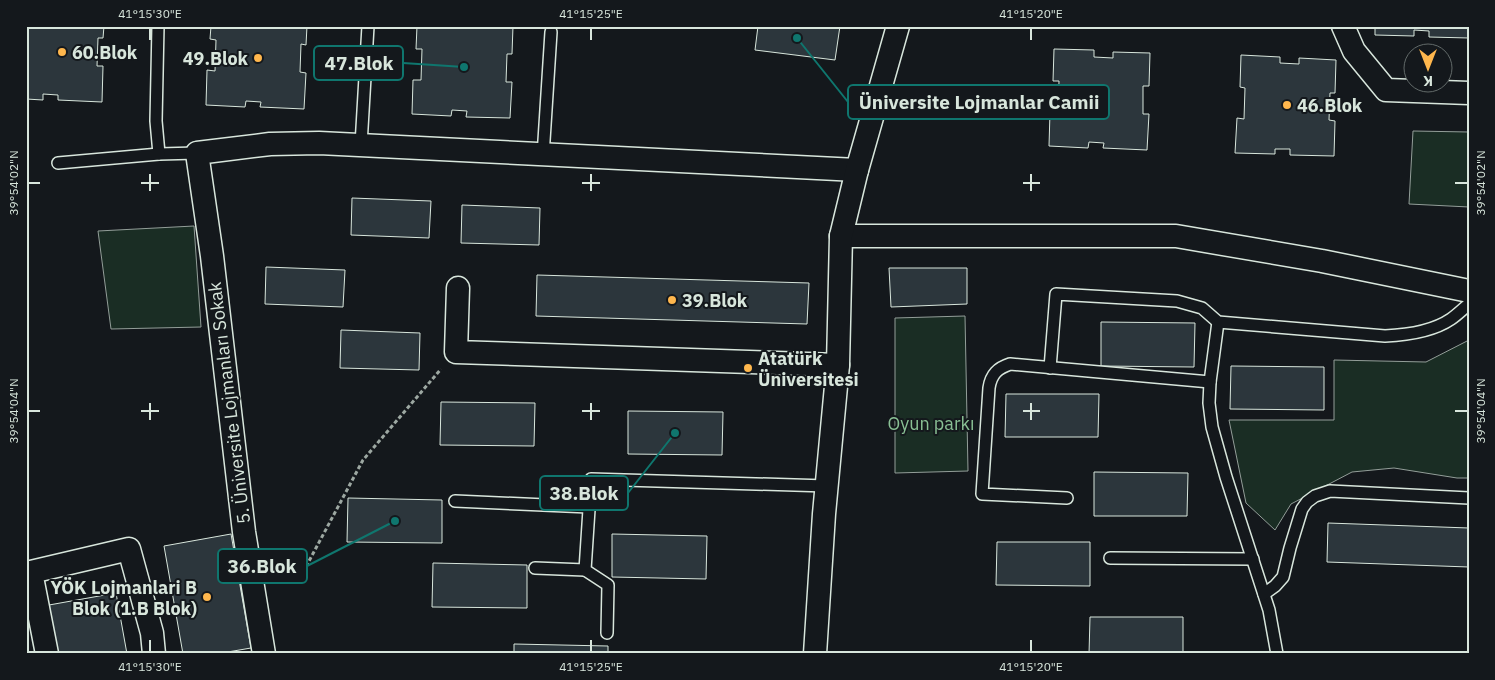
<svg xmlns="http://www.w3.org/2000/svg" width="1495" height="680" font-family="'IBM Plex Sans',sans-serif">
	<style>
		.green { fill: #1a2d24; stroke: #939e99 }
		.building { fill: #2c363c; stroke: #d8e6dc }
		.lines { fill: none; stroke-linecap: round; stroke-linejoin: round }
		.service-casing { stroke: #d8e6dc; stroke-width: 14 }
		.minor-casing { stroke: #d8e6dc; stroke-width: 25 }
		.path { stroke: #9da8a2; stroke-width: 3; stroke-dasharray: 4 2.5; stroke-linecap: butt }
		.service { stroke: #14181c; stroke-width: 11 }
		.minor { stroke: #14181c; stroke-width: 22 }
		.ticks { fill: none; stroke: #d8e6dc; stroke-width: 2 }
		.poi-dot { fill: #ffb74d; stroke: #14181c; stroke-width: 2 }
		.labels { text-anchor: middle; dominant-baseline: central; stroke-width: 4; stroke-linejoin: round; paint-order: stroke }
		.poi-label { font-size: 18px; font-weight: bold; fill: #d8e6dc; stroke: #14181c; text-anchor: start }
		.street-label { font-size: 18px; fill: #d8e6dc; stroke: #14181c }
		.park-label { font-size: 18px; fill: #8ac095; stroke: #14181c }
		.leader { fill: none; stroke: #0f766e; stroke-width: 2 }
		.callout-dot { fill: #0f766e; stroke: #14181c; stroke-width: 2 }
		.callout { fill: #14181c; stroke: #0f766e; stroke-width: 2 }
		.callout-label { font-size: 19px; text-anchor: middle; font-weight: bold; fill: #d8e6dc }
		.neatline { fill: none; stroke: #d8e6dc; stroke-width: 2 }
		.ticks-label { font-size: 12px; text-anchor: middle; fill: #d8e6dc }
	</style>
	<rect width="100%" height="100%" fill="#14181c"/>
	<g class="green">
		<path d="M1413,131L1469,132V207L1409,204Z"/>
		<path d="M194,226L201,327L111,329L98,231Z"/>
		<path d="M965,316L968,471L895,473V318Z"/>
		<path d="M1469,340V478H1457L1394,468L1352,472L1291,504L1275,530L1246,503L1229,420H1334V360L1426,362Z"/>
	</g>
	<g class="building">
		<path d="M26,26H104L103,38H98L97,66H103L102,102L58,100V95L43,94V100L26,99Z"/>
		<path d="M211,26H307L306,45L301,44L300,72L306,73L304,109L260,107L261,102L246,101L245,107L206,105L207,70L215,71L216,40L210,39Z"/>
		<path d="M417,26H513L512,54H507L506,82H512L510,118L466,117L467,111L452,110L451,116L412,114L413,80H421L422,49H416Z"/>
		<path d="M758,26H840L835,60L755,50Z"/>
		<path d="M1375,26H1469V38L1429,37V31L1414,30V36L1375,35Z"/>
		<path d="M1054,49L1094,50V57L1113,58V52L1150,53L1149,86H1143V114H1149L1147,150L1103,148L1104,143L1089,142L1088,148L1049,146L1050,112H1058L1059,81H1053Z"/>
		<path d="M1241,55L1280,57V63L1299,64V58L1336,60L1335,93H1330L1329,120L1335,121L1334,156L1290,155V149H1275V154L1235,153L1237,118L1244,119L1245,88L1240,87Z"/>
		<path d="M352,198L431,201L429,238L351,235Z"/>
		<path d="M462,205L540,208L539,245L461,243Z"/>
		<path d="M266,267L345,270L343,307L265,304Z"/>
		<path d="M889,268H967V304L891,307Z"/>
		<path d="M537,275L809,283L807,324L536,316Z"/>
		<path d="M1101,322L1195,323L1194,367L1101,366Z"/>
		<path d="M341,330L420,333L419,370L340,368Z"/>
		<path d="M1231,366L1324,367V410L1230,409Z"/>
		<path d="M1006,394H1099L1098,437H1005Z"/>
		<path d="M441,402L535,403L534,446L440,445Z"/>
		<path d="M628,411L723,412L722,455L628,454Z"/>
		<path d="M1094,472L1188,473L1187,516H1094Z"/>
		<path d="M348,498L442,500V543L347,542Z"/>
		<path d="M1328,523L1469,528V567L1327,562Z"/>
		<path d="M231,534L251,648L216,654H183L164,546Z"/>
		<path d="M612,534L707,536L706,579L612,577Z"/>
		<path d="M997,542H1090V586L996,585Z"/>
		<path d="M433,563L527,565V608L432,607Z"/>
		<path d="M116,593L127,654H58L49,605Z"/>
		<path d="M1090,617H1183V654H1089Z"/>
		<path d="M514,644L608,646V654H514Z"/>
	</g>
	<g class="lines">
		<g class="service-casing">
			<g id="service">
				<path d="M158,26L156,121L159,154L197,153"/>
				<path d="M361,145L368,26"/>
				<path d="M543,156L551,32"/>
				<path d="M58,163L159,154"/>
				<path d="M1218,322L1210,382L1209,403L1212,427L1226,477L1269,610L1277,654"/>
				<path d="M1050,368L1056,294L1177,301L1202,308L1218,322L1385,336C1407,335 1432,332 1451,319C1457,315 1463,309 1469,304"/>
				<path d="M1067,498L982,494L989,388C991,374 998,368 1010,364L1210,382"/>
				<path d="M455,501L589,507"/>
				<path d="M1110,558L1253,559"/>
				<path d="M535,568L585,570"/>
				<path d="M1264,594L1275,586L1283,577L1290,548L1302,509L1307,502L1315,496L1330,491L1469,498"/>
				<path d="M607,633L608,585L585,570L591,479L827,486"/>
			</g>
		</g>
		<g class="minor-casing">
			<g id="minor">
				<path d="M1343,26L1354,51L1386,90L1469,93"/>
				<path d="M841,236H1176L1322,261L1469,291"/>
				<path d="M458,288L456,352L838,365"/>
				<path d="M47,654L31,572L129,549L152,633L154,654"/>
				<path d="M264,654L244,532L212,256L197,153L270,144L319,143L857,170"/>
				<path d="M815,654L824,514L838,365L841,236L857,170L898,26"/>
			</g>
		</g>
		<path class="path" d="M300,578L363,460L441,369"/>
		<use href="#service" class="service"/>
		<use href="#minor" class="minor"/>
	</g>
	<path class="ticks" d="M150,28V40M591,28V40M1031,28V40M150,174V191M591,174V191M1031,174V191M28,183H40M141,183H159M582,183H600M1023,183H1040M1455,183H1468M150,403V420M591,403V420M1031,403V420M28,411H40M141,411H159M582,411H600M1023,411H1040M1455,411H1468M150,640V652M591,640V652M1031,640V652"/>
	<g class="poi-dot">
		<circle cx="62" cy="52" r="5"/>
		<circle cx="258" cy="58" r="5"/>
		<circle cx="1287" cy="105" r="5"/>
		<circle cx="672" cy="300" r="5"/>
		<circle cx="748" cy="368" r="5"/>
		<circle cx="207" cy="597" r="5"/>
	</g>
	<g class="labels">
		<g class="poi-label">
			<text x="72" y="52">60.Blok</text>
			<text x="248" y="58" text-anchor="end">49.Blok</text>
			<text x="1297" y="105">46.Blok</text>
			<text x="682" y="300">39.Blok</text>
			<text x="758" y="358">Atatürk<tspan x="758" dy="21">Üniversitesi</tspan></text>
			<text x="197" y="587" text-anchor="end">YÖK Lojmanlari B<tspan x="197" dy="21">Blok (1.B Blok)</tspan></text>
		</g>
		<g class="street-label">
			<text transform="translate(229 403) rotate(-97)">5. Üniversite Lojmanları Sokak</text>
		</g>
		<g class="park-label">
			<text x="931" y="423">Oyun parkı</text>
		</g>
	</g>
	<path class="leader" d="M464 67L403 63M797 38L848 102M675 433L628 493M395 521L307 566"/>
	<g class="callout-dot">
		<circle cx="464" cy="67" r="5"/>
		<circle cx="797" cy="38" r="5"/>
		<circle cx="675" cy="433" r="5"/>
		<circle cx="395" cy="521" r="5"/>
	</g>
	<g class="callout">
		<rect x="314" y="46" width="89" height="34" rx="5"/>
		<rect x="848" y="85" width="261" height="34" rx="5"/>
		<rect x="540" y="476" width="88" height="34" rx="5"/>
		<rect x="218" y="549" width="89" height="34" rx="5"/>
	</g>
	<g class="callout-label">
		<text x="359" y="70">47.Blok</text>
		<text x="979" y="109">Üniversite Lojmanlar Camii</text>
		<text x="584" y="500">38.Blok</text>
		<text x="262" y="573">36.Blok</text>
	</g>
	<rect width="1495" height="680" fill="none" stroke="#14181c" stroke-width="55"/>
	<g transform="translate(1428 68) rotate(180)"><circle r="24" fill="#14181c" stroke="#626a69"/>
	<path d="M0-4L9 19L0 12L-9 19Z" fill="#ffb74d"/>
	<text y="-8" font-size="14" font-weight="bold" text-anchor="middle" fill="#d8e6dc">K</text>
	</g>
	<rect x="28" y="28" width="1440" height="624" class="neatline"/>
	<g class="ticks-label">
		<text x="150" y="18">41°15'30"E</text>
		<text x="591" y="18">41°15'25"E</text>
		<text x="1031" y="18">41°15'20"E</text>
		<text transform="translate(1481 183) rotate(-90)" y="4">39°54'02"N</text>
		<text transform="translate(14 183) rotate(-90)" y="4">39°54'02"N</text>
		<text transform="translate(1481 411) rotate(-90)" y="4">39°54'04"N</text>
		<text transform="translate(14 411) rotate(-90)" y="4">39°54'04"N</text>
		<text x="150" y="671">41°15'30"E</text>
		<text x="591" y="671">41°15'25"E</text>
		<text x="1031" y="671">41°15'20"E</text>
	</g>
</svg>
